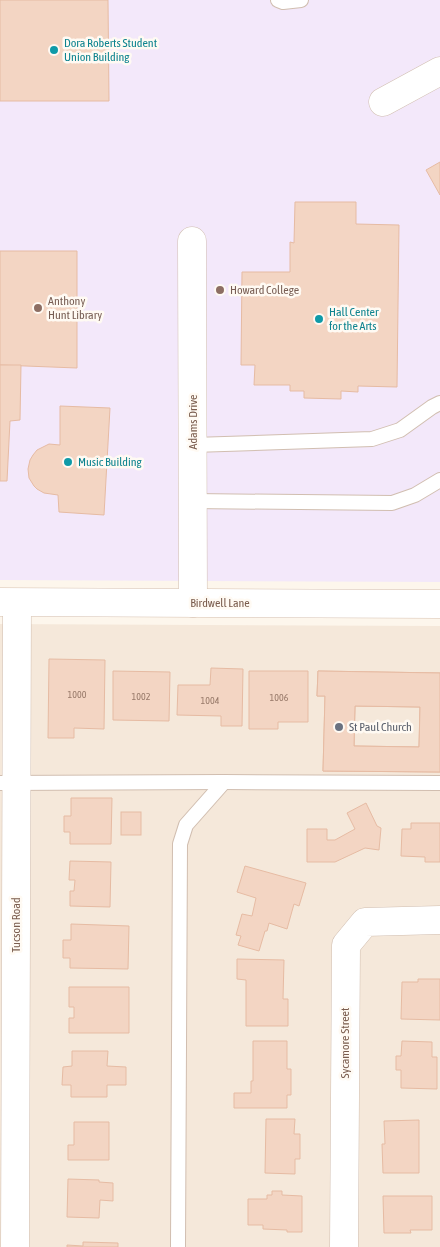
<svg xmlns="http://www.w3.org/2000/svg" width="440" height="1247" font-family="'Asap Condensed',sans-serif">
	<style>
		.residential { fill: #f5e8da }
		.education { fill: #f3e8fa }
		.building { fill: #f3d5c3; stroke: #e6bba3; fill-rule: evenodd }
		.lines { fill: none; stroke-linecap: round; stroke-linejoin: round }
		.lane-casing { stroke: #d1beb0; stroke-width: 16 }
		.street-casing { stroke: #d1beb0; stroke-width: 29 }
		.secondary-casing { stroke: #d6c0b0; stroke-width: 29 }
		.lane { stroke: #fff; stroke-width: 14 }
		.street { stroke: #fff; stroke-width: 28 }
		.secondary { stroke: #fff; stroke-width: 28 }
		.culture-dot { fill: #0f9aa8; stroke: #fffaf3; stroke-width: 2 }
		.education-dot { fill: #8d6e63; stroke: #fffaf3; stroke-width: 2 }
		.worship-dot { fill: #6b7280; stroke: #fffaf3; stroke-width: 2 }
		.labels { text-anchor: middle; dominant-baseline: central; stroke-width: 5; stroke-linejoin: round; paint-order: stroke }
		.number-label { font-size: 10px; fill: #987a6a }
		.culture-label { font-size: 12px; fill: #0d838f; stroke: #fffaf3; text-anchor: start }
		.education-label { font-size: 12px; fill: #785e54; stroke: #fffaf3; text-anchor: start }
		.street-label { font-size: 12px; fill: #7a5c4d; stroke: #fffaf3 }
		.worship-label { font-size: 12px; fill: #5b616d; stroke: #fffaf3; text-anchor: start }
	</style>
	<rect width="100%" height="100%" fill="#fdf6ec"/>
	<path class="residential" d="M0,624L440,626V1247H0Z"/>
	<path class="education" d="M0,0H440V582L0,580Z"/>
	<g class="building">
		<path d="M0,0H108L109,101H0Z"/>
		<path d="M440,162V195L426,170Z"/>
		<path d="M295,202H356V224L399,225L397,387L358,386V392L341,391V399L304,398V391H290V385H254L255,365H241L242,272H290V242L294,243Z"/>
		<path d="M0,251H77V368L0,365Z"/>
		<path d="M0,365H21L20,420L10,421L7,481H0Z"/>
		<path d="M60,406L110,408L104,515L59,512L58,495L44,493L37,489L34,486L29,478L28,469L30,460L33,455L37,450L49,444L60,445Z"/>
		<path d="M49,659L105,660L104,729L74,728V738H48Z"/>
		<path d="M211,668L243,669L242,726H221V716L177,715L178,685H210Z"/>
		<path d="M113,671L170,672L169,721L113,720Z"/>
		<path d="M249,671H308V722H278V729H249Z"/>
		<path d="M318,671L440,673V772L323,771L325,696H317ZM355,706L420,707L419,747L354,746Z"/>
		<path d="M318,671L440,673V772L323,771L325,696H317ZM355,706L420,707L419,747L354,746Z"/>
		<path d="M71,798H112L111,844H70V832H64V816H71Z"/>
		<path d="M366,803L377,826L381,828L379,850L365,848L335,862H307V829H327V840H335L355,829L347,813Z"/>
		<rect x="121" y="812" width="20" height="23"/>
		<path d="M411,823H440V862H425V857L401,856L402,829H411Z"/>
		<path d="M70,861L111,862L110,907L70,906V891H74L75,880H69Z"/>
		<path d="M245,866L306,883L299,906L294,904L287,929L269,923L267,931H265L259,951L238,945L241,936L236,935L242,914L252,916L256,898L237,892Z"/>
		<path d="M71,924L129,926L128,969L70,968V958H63V940H71Z"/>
		<path d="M237,959L284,960L283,999H288V1026H246V980L237,979Z"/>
		<path d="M418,979H440V1020L401,1019L402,982H418Z"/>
		<path d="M69,987H129V1033H69V1018H74V1007H69Z"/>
		<path d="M253,1041H287V1069H291V1095H287V1108H234V1093H251V1081H253Z"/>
		<path d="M402,1041L432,1042V1057H437V1089L401,1088V1070H396V1056H401Z"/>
		<path d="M72,1051H108L107,1066L126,1067V1085H107V1097H71V1085H62L63,1067L72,1066Z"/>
		<path d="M266,1119H295L294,1134H300V1159H295V1174L265,1173Z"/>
		<path d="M419,1120V1173H383L382,1144H385L384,1121Z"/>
		<path d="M74,1122H109V1160H68V1145H74Z"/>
		<path d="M68,1179L99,1180V1182L113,1183V1201L100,1200L99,1218L67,1217Z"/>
		<path d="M272,1191H282V1195L302,1196V1232H287V1230L263,1229V1225H248V1199H267V1195H272Z"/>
		<path d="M383,1196H432V1230H410L411,1233H384Z"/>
		<path d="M83,1242L118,1243V1247H67V1245L83,1246Z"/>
	</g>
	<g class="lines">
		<g class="lane-casing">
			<g id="lane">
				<path d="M278,0L283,2L301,0"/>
				<path d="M193,445L372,439L400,430L432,407L440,403"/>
				<path d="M193,501L392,503L415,495L440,480"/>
				<path d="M0,783L224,782L440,783"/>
				<path d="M178,1247L180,844L186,825L224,782"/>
			</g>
		</g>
		<g class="street-casing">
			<g id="street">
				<path d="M383,102L440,71"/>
				<path d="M192,241L193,603"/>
				<path d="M15,1247L17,603"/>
				<path d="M344,1247L346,945L365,922L440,920"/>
			</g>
		</g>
		<g class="secondary-casing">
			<path id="secondary" d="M0,602L440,604"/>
		</g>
		<use href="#lane" class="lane"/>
		<use href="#street" class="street"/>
		<use href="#secondary" class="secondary"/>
	</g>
	<g class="culture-dot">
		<circle cx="54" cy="50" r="5"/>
		<circle cx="319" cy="319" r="5"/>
		<circle cx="68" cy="462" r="5"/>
	</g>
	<g class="education-dot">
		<circle cx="220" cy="290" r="5"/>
		<circle cx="38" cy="308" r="5"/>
	</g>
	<circle class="worship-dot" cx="339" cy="727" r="5"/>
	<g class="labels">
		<g class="number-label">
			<text x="77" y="694">1000</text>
			<text x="141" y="696">1002</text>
			<text x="279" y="697">1006</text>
			<text x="210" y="700">1004</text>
		</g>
		<g class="culture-label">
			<text x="64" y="43">Dora Roberts Student<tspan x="64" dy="14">Union Building</tspan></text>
			<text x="329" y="312">Hall Center<tspan x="329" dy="14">for the Arts</tspan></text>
			<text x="78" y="462">Music Building</text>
		</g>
		<g class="education-label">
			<text x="230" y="290">Howard College</text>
			<text x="48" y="301">Anthony<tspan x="48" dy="14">Hunt Library</tspan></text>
		</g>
		<g class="street-label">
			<text transform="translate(193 422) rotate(-90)">Adams Drive</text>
			<text x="220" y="603">Birdwell Lane</text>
			<text transform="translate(16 925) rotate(-90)">Tucson Road</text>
			<text transform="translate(345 1043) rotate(-90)">Sycamore Street</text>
		</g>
		<g class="worship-label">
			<text x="349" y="727">St Paul Church</text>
		</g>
	</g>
</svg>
